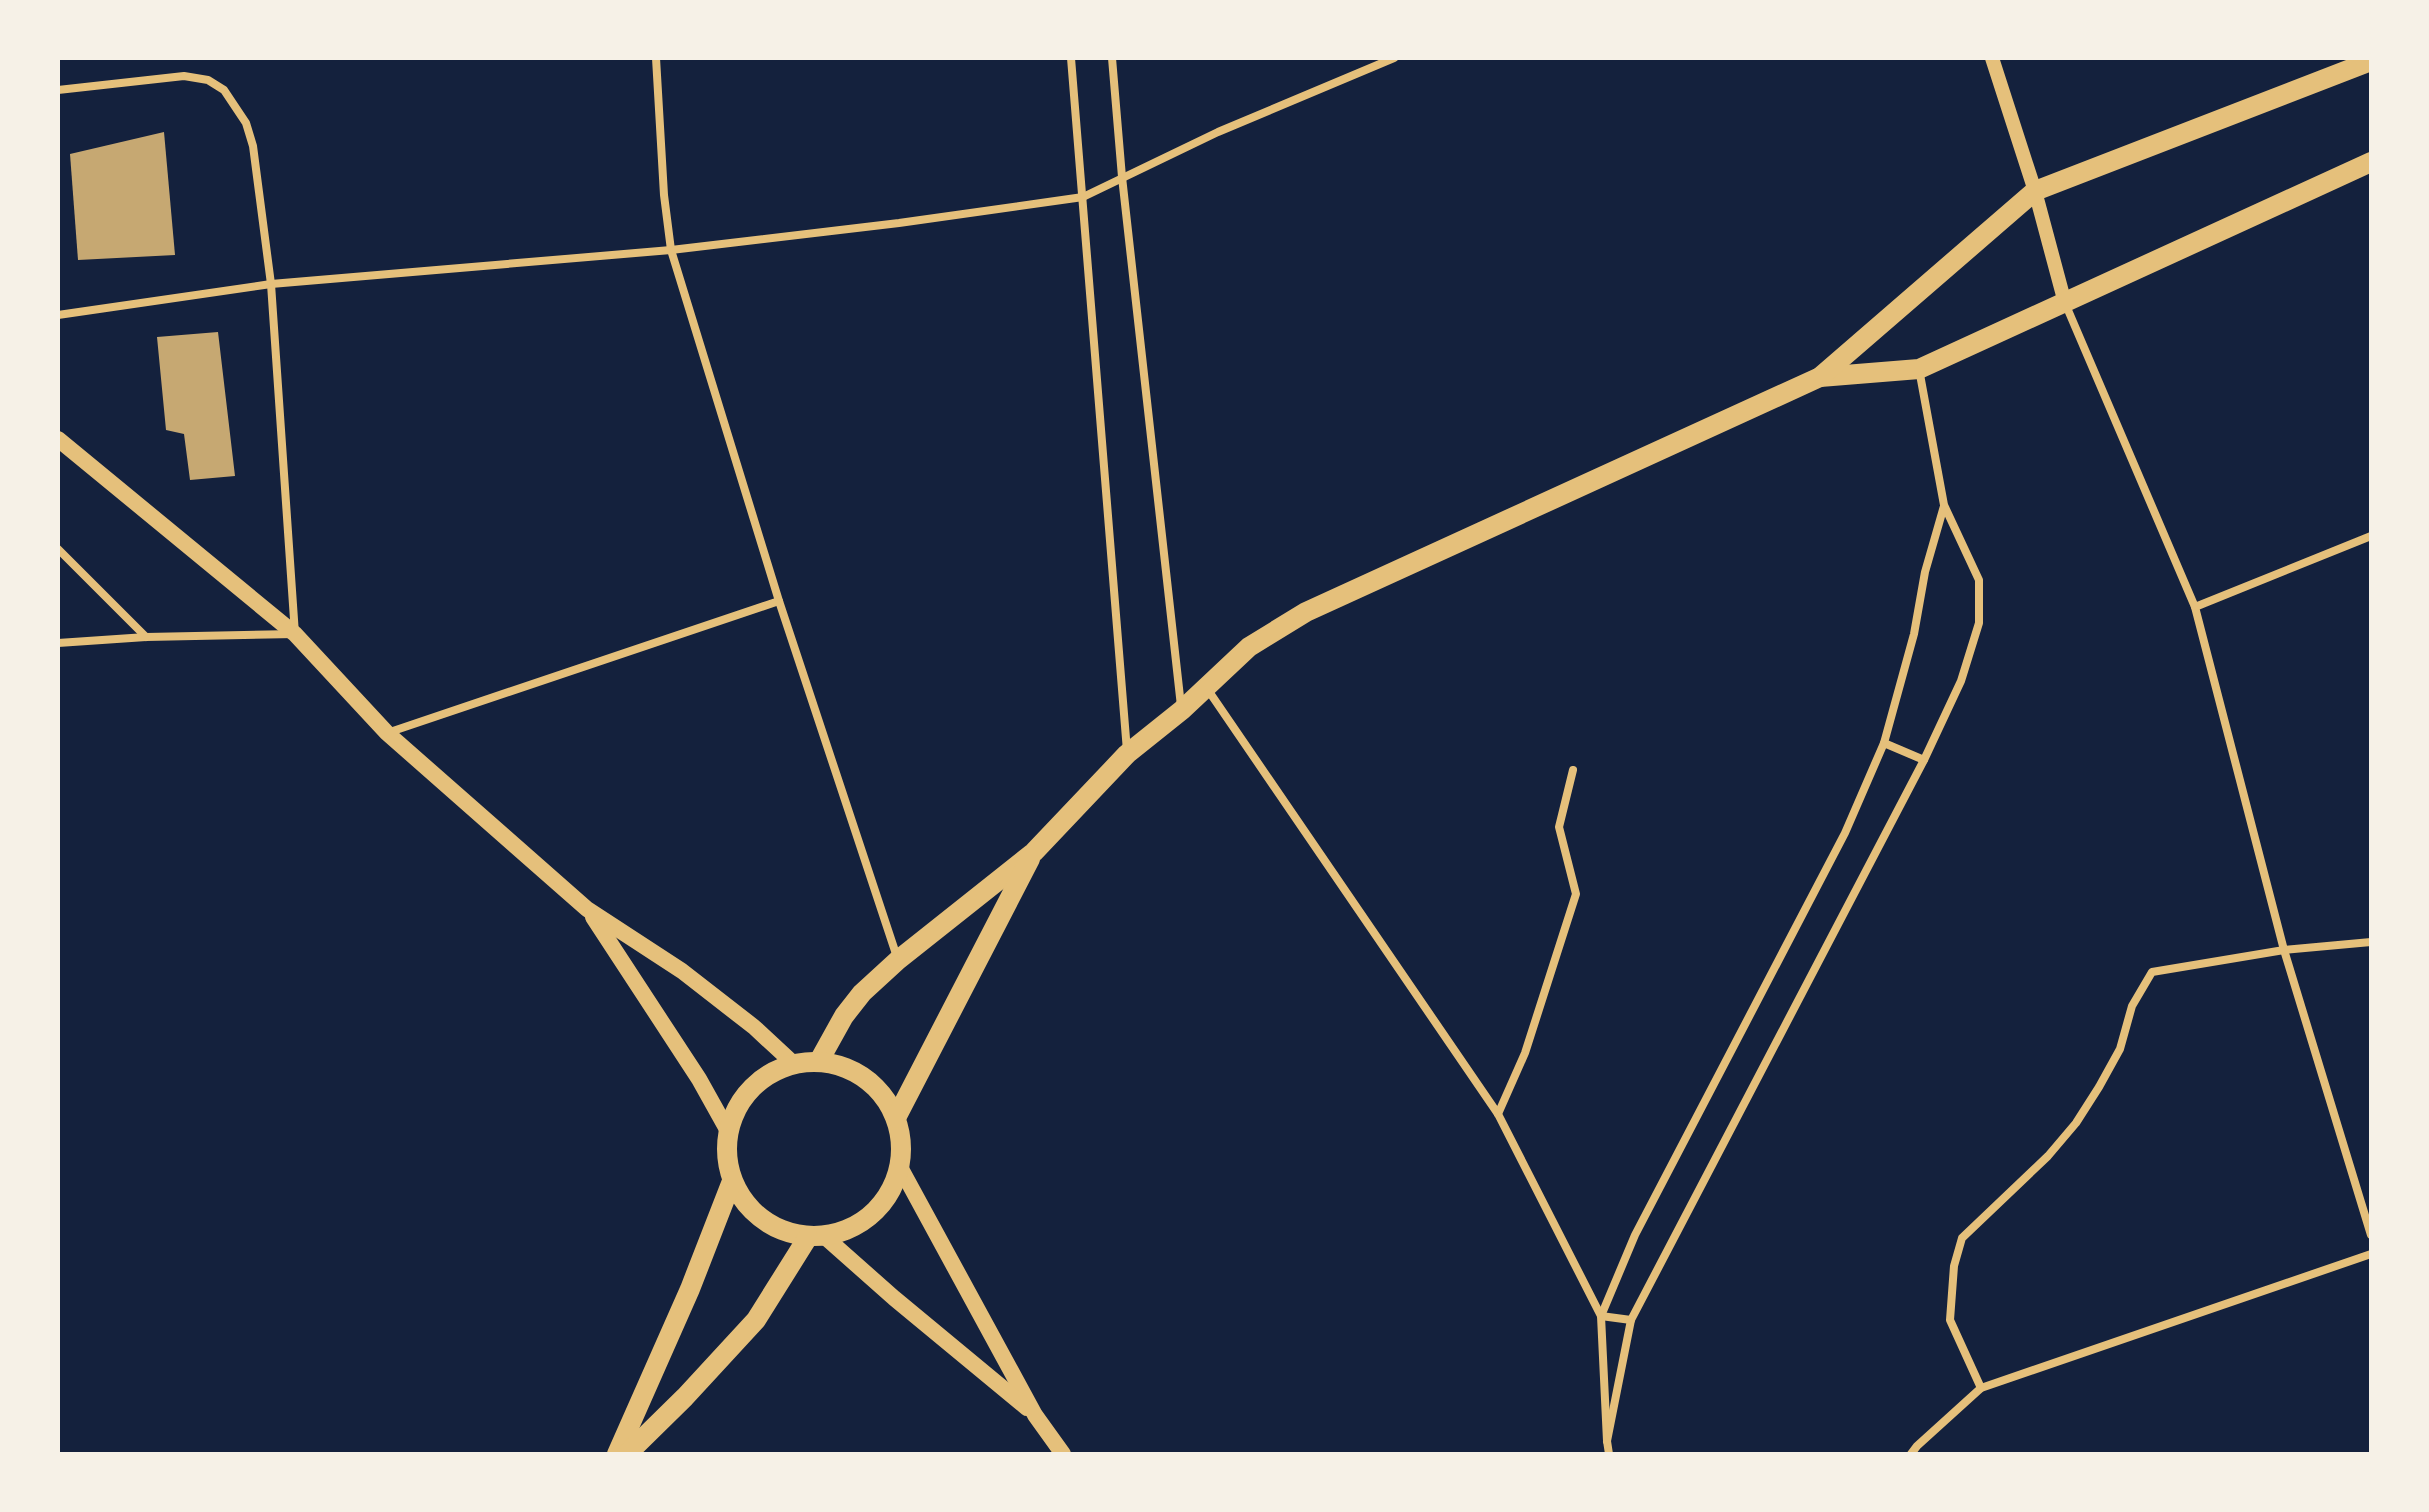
<svg xmlns="http://www.w3.org/2000/svg" width="2429" height="1512" font-family="'DM Sans',sans-serif">
	<style>
		.building { fill: #c6a872 }
		.lines { fill: none; stroke-linecap: round; stroke-linejoin: round }
		.minor { stroke: #e5c07b; stroke-width: 8 }
		.tertiary { stroke: #e5c07b; stroke-width: 14 }
		.secondary { stroke: #e5c07b; stroke-width: 16 }
		.primary { stroke: #e5c07b; stroke-width: 20 }
	</style>
	<rect width="100%" height="100%" fill="#14213d"/>
	<g class="building">
		<path d="M164,132L175,255L78,260L70,154Z"/>
		<path d="M218,332L235,476L190,480L184,434L166,430L157,337Z"/>
	</g>
	<g class="lines">
		<g class="minor">
			<path d="M656,58L664,195L671,250L779,601L897,957"/>
			<path d="M1071,58L1127,751"/>
			<path d="M1112,58L1122,177L1181,706"/>
			<path d="M58,90L184,76L208,80L224,90L246,123L253,146L271,284L295,634L146,637L58,643"/>
			<path d="M2065,303L2195,607L2284,950L2371,1235"/>
			<path d="M58,315L271,284L671,250L899,223L1083,197L1218,132L1394,58"/>
			<path d="M58,549L146,637"/>
			<path d="M2195,607L2371,536"/>
			<path d="M1208,690L1498,1114L1601,1316L1631,1320"/>
			<path d="M387,733L779,601"/>
			<path d="M1884,743L1924,760"/>
			<path d="M1498,1114L1525,1053L1576,894L1559,827L1573,770"/>
			<path d="M1981,1388L1950,1320L1954,1266L1962,1238L2048,1156L2076,1123L2099,1087L2120,1049L2132,1006L2152,972L2284,950L2371,942"/>
			<path d="M1607,1441L1631,1320L1924,760L1961,681L1979,623V580L1944,505L1919,369"/>
			<path d="M1609,1454L1607,1441L1601,1316L1635,1235L1845,833L1884,743L1914,634L1925,572L1944,506"/>
			<path d="M1911,1454L1917,1446L1981,1388L2371,1254"/>
		</g>
		<path class="tertiary" d="M1992,58L2035,191L2065,303"/>
		<g class="secondary">
			<path d="M58,439L295,634L387,733L587,909L682,971L754,1027L794,1064"/>
			<path d="M593,917L699,1079L728,1131"/>
			<path d="M900,1167L1035,1415L1063,1454"/>
			<path d="M824,1236L894,1298L1027,1408"/>
		</g>
		<g class="primary">
			<path d="M1820,377L1919,369L2371,162"/>
			<path d="M819,1061L844,1016L862,993L898,960L1034,852L1127,754L1182,710L1249,647L1306,612L1820,377L2035,191L2371,61"/>
			<circle cx="814" cy="1149" r="87"/>
			<path d="M896,1118L1030,859"/>
			<path d="M617,1454L690,1289L732,1181"/>
			<path d="M627,1454L685,1397L756,1320L808,1237"/>
		</g>
	</g>
	<rect width="2429" height="1512" fill="none" stroke="#f6f1e7" stroke-width="120"/>
</svg>
